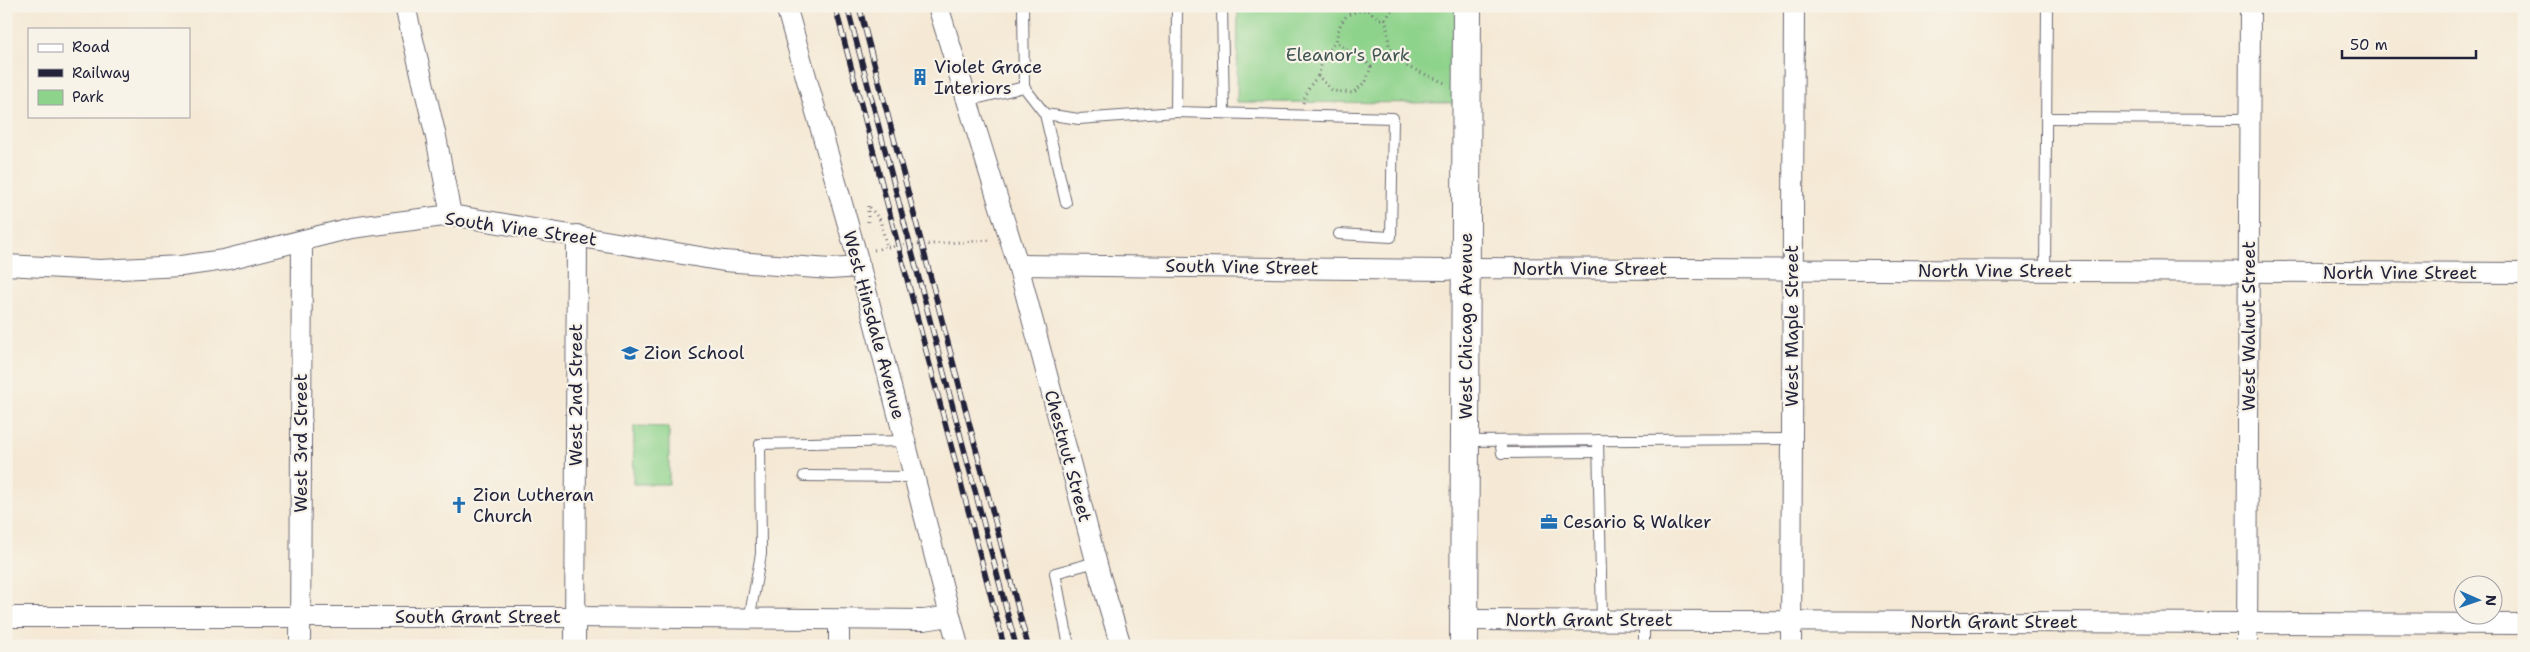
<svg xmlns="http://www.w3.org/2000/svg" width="2530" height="652" font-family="'Shantell Sans',sans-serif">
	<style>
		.green { fill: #8ed38c; stroke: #587a64 }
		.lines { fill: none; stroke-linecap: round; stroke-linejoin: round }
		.lane-casing { stroke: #6c6871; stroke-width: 12 }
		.street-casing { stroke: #6c6871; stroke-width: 22 }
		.secondary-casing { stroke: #6c6871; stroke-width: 30 }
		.path { stroke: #6c6871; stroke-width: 3; stroke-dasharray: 1 4; stroke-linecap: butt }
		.lane { stroke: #fff; stroke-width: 10 }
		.street { stroke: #fff; stroke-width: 20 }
		.secondary { stroke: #fff; stroke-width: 28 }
		.rail-casing { stroke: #22223b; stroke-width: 5.5 }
		.rail { stroke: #f7f3e8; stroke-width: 4; stroke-dasharray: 11; stroke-linecap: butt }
		.labels { text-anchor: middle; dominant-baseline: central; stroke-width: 4.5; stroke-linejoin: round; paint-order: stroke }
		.park-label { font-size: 18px; fill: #425753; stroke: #f7f3e8 }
		.poi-label { font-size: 18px; fill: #22223b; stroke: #f7f3e8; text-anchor: start }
		.street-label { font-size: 18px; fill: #22223b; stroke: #f7f3e8 }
	</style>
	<rect width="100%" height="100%" fill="#f7f3e8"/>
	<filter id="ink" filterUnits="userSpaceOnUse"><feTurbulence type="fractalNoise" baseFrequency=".02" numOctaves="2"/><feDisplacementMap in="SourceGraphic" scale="10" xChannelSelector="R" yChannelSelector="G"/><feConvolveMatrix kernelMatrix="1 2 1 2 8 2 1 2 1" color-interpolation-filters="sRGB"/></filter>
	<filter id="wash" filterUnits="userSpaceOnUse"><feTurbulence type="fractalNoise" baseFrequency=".0096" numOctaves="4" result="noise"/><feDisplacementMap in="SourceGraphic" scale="20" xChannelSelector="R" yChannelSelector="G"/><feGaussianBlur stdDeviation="1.12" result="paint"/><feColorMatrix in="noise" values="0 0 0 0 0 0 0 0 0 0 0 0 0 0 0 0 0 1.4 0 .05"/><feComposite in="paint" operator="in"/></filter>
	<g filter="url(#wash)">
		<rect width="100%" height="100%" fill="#f5e9d5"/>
		<g class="green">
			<path d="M1238,6H1458L1457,103L1237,102Z"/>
			<path d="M634,426L669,427V484H633Z"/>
		</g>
	</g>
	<g filter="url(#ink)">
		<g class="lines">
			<g class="lane-casing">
				<g id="lane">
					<path d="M1023,6L1024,87"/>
					<path d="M1177,6L1176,112L1393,118L1391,237L1339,234"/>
					<path d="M1222,6L1224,113"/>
					<path d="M967,101L1024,87L1045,114L1079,119L1176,112"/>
					<path d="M1045,114L1066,203"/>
					<path d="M2046,118L2250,119"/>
					<path d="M2045,271L2047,6"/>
					<path d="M1598,440L1602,620"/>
					<path d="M1466,441L1792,439"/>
					<path d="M1500,441L1502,453L1598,452"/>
					<path d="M804,476L914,477"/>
					<path d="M749,620L761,554L760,444L905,441"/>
					<path d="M1644,621V646"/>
					<path d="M1069,646L1055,573L1096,562"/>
				</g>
			</g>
			<g class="street-casing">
				<g id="street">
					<path d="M405,6L436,137L451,215"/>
					<path d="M786,6L860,267L958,646"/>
					<path d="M938,6L1018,265L1100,576L1121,646"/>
					<path d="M6,265L100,270L181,266L224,260L351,228L451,215L724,261L830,269L860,267"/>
					<path d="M1018,265L1444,270L1466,268L2524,273"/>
					<path d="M6,617H575L924,620L950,616"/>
					<path d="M839,620V646"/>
					<path d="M1464,620L2524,624"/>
					<path d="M300,646L302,241"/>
					<path d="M575,646L577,235"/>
					<path d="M1791,646L1794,6"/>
					<path d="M2247,646L2250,6"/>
				</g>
			</g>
			<g class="secondary-casing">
				<path id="secondary" d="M1464,646L1467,6"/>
			</g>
			<g class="path">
				<path d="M1366,6L1367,10L1380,19H1386"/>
				<path d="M1394,6L1386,19L1389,45L1395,58L1408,67L1445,83"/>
				<path d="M1318,76L1325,53L1336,42"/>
				<path d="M1303,103L1309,87L1318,76L1333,91L1353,93L1366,81L1371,67L1363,59L1336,42C1339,22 1344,11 1367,10"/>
				<path d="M868,222V205L880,220L887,247L991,240"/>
				<path d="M874,250L887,247"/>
			</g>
			<use href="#lane" class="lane"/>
			<use href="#street" class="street"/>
			<use href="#secondary" class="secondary"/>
			<g class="rail-casing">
				<g id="rail">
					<path d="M835,6L1004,646"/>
					<path d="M847,6L1016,646"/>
					<path d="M859,6L1028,646"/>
				</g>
			</g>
			<use href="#rail" class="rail"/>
		</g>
	</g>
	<defs>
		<g id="building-bare" transform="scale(1.35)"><path d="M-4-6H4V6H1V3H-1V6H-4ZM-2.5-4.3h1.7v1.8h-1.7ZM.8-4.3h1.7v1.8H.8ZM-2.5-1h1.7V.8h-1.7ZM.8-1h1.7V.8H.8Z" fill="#1f6fb2" stroke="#f7f3e8" stroke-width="2.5" paint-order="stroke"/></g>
		<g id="school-bare" transform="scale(1.35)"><path d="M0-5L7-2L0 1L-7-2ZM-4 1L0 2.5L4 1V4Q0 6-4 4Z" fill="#1f6fb2" stroke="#f7f3e8" stroke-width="2.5" paint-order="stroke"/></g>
		<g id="church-bare" transform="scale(1.35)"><path d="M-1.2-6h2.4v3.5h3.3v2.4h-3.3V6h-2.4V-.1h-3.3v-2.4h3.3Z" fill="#1f6fb2" stroke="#f7f3e8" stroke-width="2.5" paint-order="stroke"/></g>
		<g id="office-bare" transform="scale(1.35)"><path d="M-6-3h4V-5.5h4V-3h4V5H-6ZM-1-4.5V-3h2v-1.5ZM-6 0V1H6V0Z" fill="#1f6fb2" stroke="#f7f3e8" stroke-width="2.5" paint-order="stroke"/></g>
	</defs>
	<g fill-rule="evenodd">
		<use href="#building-bare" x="920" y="77"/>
		<use href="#school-bare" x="630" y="353"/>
		<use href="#church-bare" x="459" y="505"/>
		<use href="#office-bare" x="1549" y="522"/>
	</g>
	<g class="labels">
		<g class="park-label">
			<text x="1348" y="55">Eleanor's Park</text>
		</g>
		<g class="poi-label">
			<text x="934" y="67">Violet Grace<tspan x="934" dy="21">Interiors</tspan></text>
			<text x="644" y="353">Zion School</text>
			<text x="473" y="495">Zion Lutheran<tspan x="473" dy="21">Church</tspan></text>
			<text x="1563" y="522">Cesario &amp; Walker</text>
		</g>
		<g class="street-label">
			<text transform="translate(521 229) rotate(8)">South Vine Street</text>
			<text transform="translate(1242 267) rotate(1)">South Vine Street</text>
			<text x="1590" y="269">North Vine Street</text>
			<text x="1995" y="271">North Vine Street</text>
			<text x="2400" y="273">North Vine Street</text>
			<text transform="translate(874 325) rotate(75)">West Hinsdale Avenue</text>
			<text transform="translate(1466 326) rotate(-90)">West Chicago Avenue</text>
			<text transform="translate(1792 326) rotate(-90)">West Maple Street</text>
			<text transform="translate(2249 326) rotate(-90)">West Walnut Street</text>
			<text transform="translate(576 395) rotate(-90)">West 2nd Street</text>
			<text transform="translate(301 443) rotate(-90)">West 3rd Street</text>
			<text transform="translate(1068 456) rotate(75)">Chestnut Street</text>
			<text x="478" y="617">South Grant Street</text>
			<text x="1589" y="620">North Grant Street</text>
			<text x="1994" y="622">North Grant Street</text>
		</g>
	</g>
	<rect width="2530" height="652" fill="none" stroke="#f7f3e8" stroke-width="25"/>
	<rect x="28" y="28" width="162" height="90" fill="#f7f3e8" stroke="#a29fa3"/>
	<rect x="38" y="44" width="25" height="8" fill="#ffffff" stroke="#a29fa3"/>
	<text x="72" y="52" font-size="15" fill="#22223b">Road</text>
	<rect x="38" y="69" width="25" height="8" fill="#22223b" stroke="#a29fa3"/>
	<text x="72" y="78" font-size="15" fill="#22223b">Railway</text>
	<rect x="38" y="90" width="25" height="15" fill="#8ed38c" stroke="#a29fa3"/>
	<text x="72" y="102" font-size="15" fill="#22223b">Park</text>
	<g transform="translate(2478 600) rotate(92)"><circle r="24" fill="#f7f3e8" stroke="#a29fa3"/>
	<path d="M0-4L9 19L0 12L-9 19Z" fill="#1f6fb2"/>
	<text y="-8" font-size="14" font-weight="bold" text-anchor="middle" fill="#22223b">N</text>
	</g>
	<path d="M2342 50v8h134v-8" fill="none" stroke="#22223b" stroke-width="2.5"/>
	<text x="2350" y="50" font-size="15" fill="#22223b" stroke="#f7f3e8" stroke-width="4" paint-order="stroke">50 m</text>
</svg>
